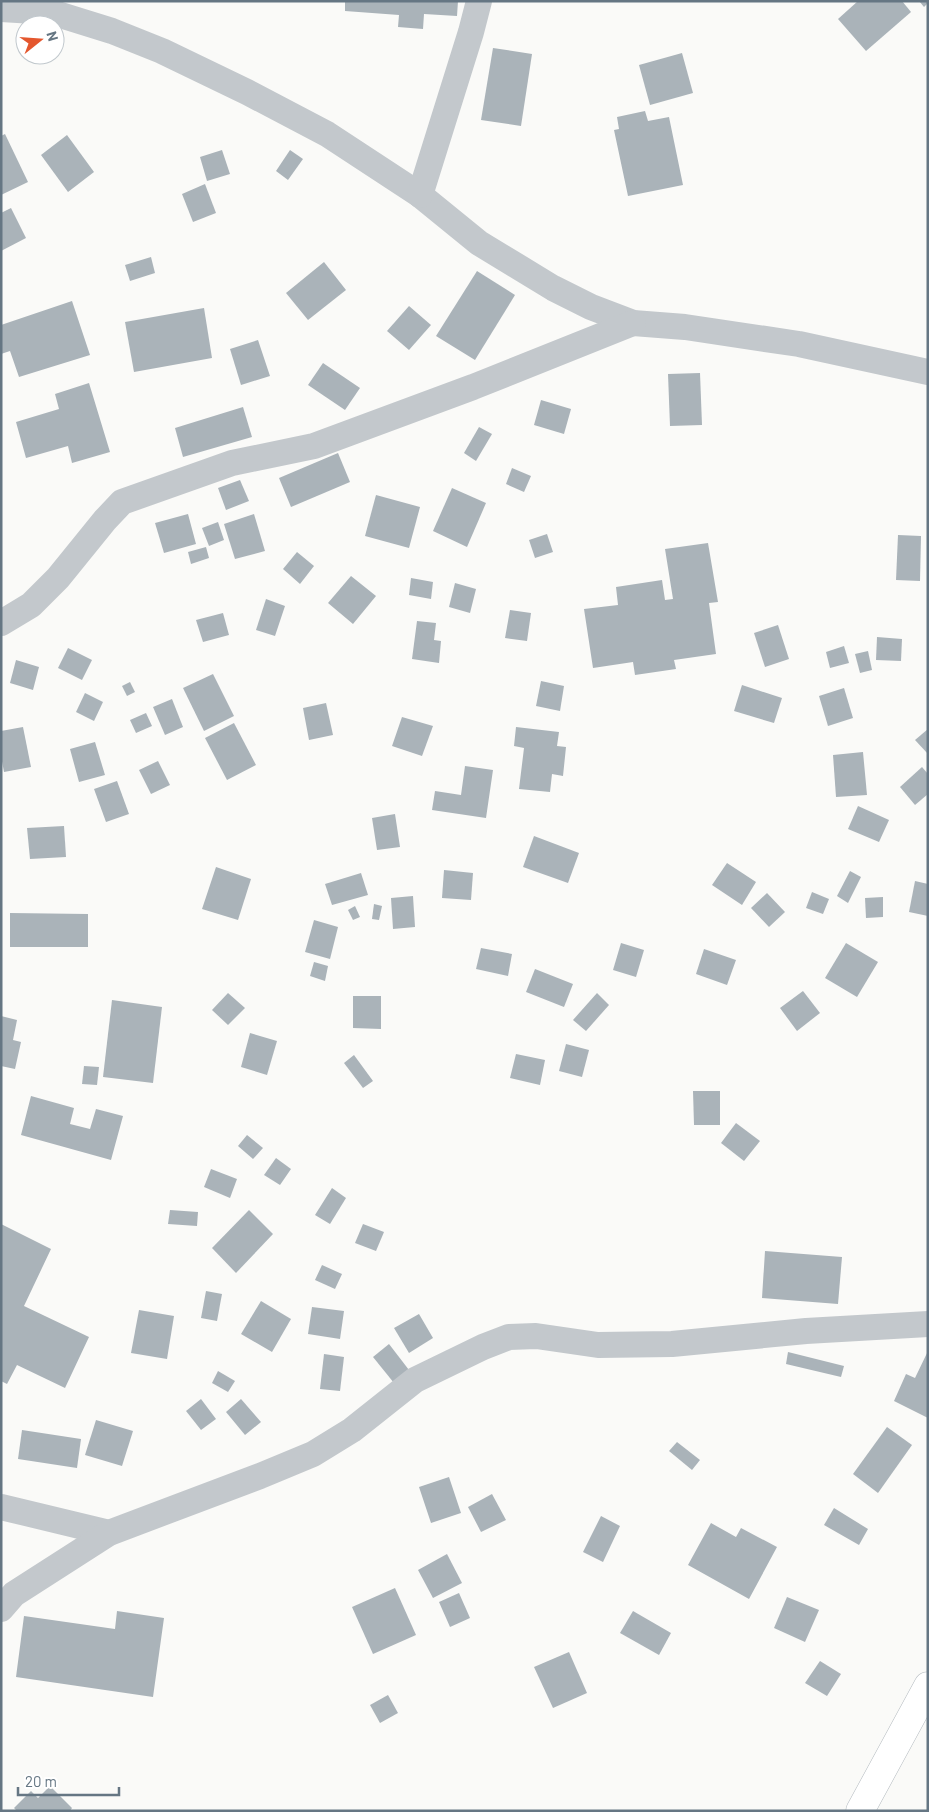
<svg xmlns="http://www.w3.org/2000/svg" width="929" height="1812" font-family="Barlow,sans-serif">
	<style>
		.building { fill: #aab3b9 }
		.lines { fill: none; stroke-linecap: round; stroke-linejoin: round }
		.secondary-casing { stroke: #b3babf; stroke-width: 29 }
		.minor { stroke: #c3c8cc; stroke-width: 26 }
		.secondary { stroke: #fff; stroke-width: 28 }
	</style>
	<rect width="100%" height="100%" fill="#fafaf8"/>
	<g class="building">
		<path d="M345,1H458L457,16L424,14L423,29L398,27L399,15L345,11Z"/>
		<path d="M858,1H902L911,12L866,51L838,19Z"/>
		<path d="M919,1H928V3L924,7Z"/>
		<path d="M493,48L532,54L521,126L481,120Z"/>
		<path d="M682,53L693,93L650,105L639,65Z"/>
		<path d="M645,111L648,121L669,117L683,185L628,196L614,130L619,129L617,117Z"/>
		<path d="M5,134L28,182L1,195V136Z"/>
		<path d="M67,135L94,172L68,192L41,155Z"/>
		<path d="M222,150L230,174L207,181L200,157Z"/>
		<path d="M290,150L303,159L288,180L276,171Z"/>
		<path d="M205,184L216,213L193,222L182,194Z"/>
		<path d="M11,208L26,238L1,251V213Z"/>
		<path d="M151,257L155,273L130,281L125,265Z"/>
		<path d="M324,262L346,290L308,320L286,293Z"/>
		<path d="M477,271L515,295L475,360L436,336Z"/>
		<path d="M72,301L90,355L19,377L10,351L1,354V325Z"/>
		<path d="M409,306L431,325L409,350L387,331Z"/>
		<path d="M204,308L212,358L134,372L125,322Z"/>
		<path d="M258,340L270,376L241,385L230,349Z"/>
		<path d="M323,363L360,388L345,410L308,385Z"/>
		<path d="M700,373L702,425L670,426L668,374Z"/>
		<path d="M89,383L110,452L72,463L68,446L26,458L16,422L59,409L55,394Z"/>
		<path d="M541,400L571,409L564,434L534,425Z"/>
		<path d="M243,407L252,437L183,457L175,428Z"/>
		<path d="M479,427L492,434L476,461L464,453Z"/>
		<path d="M338,453L350,482L291,507L279,478Z"/>
		<path d="M512,468L531,476L524,492L506,484Z"/>
		<path d="M240,480L249,501L226,510L218,488Z"/>
		<path d="M452,488L486,503L467,547L433,531Z"/>
		<path d="M376,495L420,507L409,548L365,536Z"/>
		<path d="M188,514L196,544L164,553L155,523Z"/>
		<path d="M254,514L265,551L235,559L224,524Z"/>
		<path d="M218,522L224,540L209,546L202,528Z"/>
		<path d="M547,534L553,552L535,558L529,540Z"/>
		<path d="M898,535L921,536L920,581L896,580Z"/>
		<path d="M708,543L718,602L709,603L716,654L674,660L676,669L635,675L633,662L593,668L584,609L618,605L616,587L662,580L665,600L673,599L665,549Z"/>
		<path d="M206,547L209,558L191,564L188,552Z"/>
		<path d="M297,552L314,566L300,584L283,569Z"/>
		<path d="M351,576L376,596L353,624L328,603Z"/>
		<path d="M411,578L433,582L431,599L409,595Z"/>
		<path d="M455,583L476,589L470,613L449,607Z"/>
		<path d="M266,599L285,606L275,636L256,630Z"/>
		<path d="M510,610L531,613L527,641L505,638Z"/>
		<path d="M223,613L229,635L203,642L196,620Z"/>
		<path d="M417,621L436,623L434,640L441,641L439,663L412,659Z"/>
		<path d="M778,625L789,659L765,667L754,633Z"/>
		<path d="M877,637L902,639L901,661L876,660Z"/>
		<path d="M844,646L849,663L830,668L826,652Z"/>
		<path d="M68,648L92,660L82,680L58,668Z"/>
		<path d="M868,651L872,670L860,673L855,654Z"/>
		<path d="M16,660L39,667L33,690L10,683Z"/>
		<path d="M213,674L234,716L204,731L183,688Z"/>
		<path d="M541,681L564,686L560,711L536,706Z"/>
		<path d="M130,682L135,692L127,696L122,686Z"/>
		<path d="M742,685L782,698L774,723L734,711Z"/>
		<path d="M844,688L853,718L828,726L819,696Z"/>
		<path d="M85,693L103,702L94,721L76,712Z"/>
		<path d="M172,699L183,727L165,735L153,707Z"/>
		<path d="M326,703L333,735L309,740L303,708Z"/>
		<path d="M146,713L152,726L136,733L130,720Z"/>
		<path d="M402,717L433,726L422,756L392,746Z"/>
		<path d="M234,723L256,765L227,780L205,738Z"/>
		<path d="M23,727L31,767L4,772L1,756V731Z"/>
		<path d="M516,727L559,732L557,746L566,747L563,776L552,774L550,792L519,789L524,748L514,746Z"/>
		<path d="M928,729V754L915,740Z"/>
		<path d="M95,742L105,775L79,782L70,749Z"/>
		<path d="M863,752L867,795L836,797L833,755Z"/>
		<path d="M158,761L170,785L151,794L139,770Z"/>
		<path d="M465,766L493,770L486,818L432,810L435,791L461,795Z"/>
		<path d="M922,767L928,774V794L915,805L900,787Z"/>
		<path d="M117,781L129,814L106,822L94,789Z"/>
		<path d="M858,806L889,820L879,842L848,829Z"/>
		<path d="M395,814L400,847L377,850L372,818Z"/>
		<path d="M64,826L66,857L30,859L27,828Z"/>
		<path d="M534,836L579,853L568,883L523,867Z"/>
		<path d="M727,863L756,882L742,905L712,885Z"/>
		<path d="M216,867L251,879L238,920L202,909Z"/>
		<path d="M444,870L473,873L471,900L442,898Z"/>
		<path d="M850,871L861,877L848,903L837,896Z"/>
		<path d="M361,873L368,895L332,905L325,884Z"/>
		<path d="M915,881L928,884V916L909,912Z"/>
		<path d="M812,892L829,899L823,914L806,908Z"/>
		<path d="M767,893L785,912L769,927L751,908Z"/>
		<path d="M413,896L415,927L393,929L391,898Z"/>
		<path d="M883,897V917L866,918L865,898Z"/>
		<path d="M374,904L382,906L379,920L372,919Z"/>
		<path d="M355,906L360,917L353,920L348,910Z"/>
		<path d="M10,913L88,914V947H10Z"/>
		<path d="M314,920L338,927L330,959L305,952Z"/>
		<path d="M621,943L644,950L636,977L613,970Z"/>
		<path d="M846,943L878,962L857,997L825,978Z"/>
		<path d="M481,948L512,954L508,976L476,969Z"/>
		<path d="M704,949L736,960L727,985L696,974Z"/>
		<path d="M314,962L328,966L325,981L310,976Z"/>
		<path d="M535,969L573,984L564,1007L526,992Z"/>
		<path d="M803,991L820,1013L797,1031L780,1008Z"/>
		<path d="M228,993L245,1008L228,1025L212,1010Z"/>
		<path d="M597,993L609,1005L586,1031L573,1020Z"/>
		<path d="M353,996H381V1029L353,1028Z"/>
		<path d="M112,1000L162,1007L153,1083L103,1077Z"/>
		<path d="M1,1016L17,1020L13,1040L21,1042L15,1069L1,1066Z"/>
		<path d="M250,1033L277,1041L267,1075L241,1067Z"/>
		<path d="M566,1044L589,1050L582,1077L559,1071Z"/>
		<path d="M516,1054L545,1060L540,1085L510,1078Z"/>
		<path d="M354,1055L373,1081L363,1088L344,1063Z"/>
		<path d="M84,1066L99,1067L97,1085L82,1084Z"/>
		<path d="M693,1091H720V1125H694Z"/>
		<path d="M31,1096L74,1108L70,1124L90,1129L96,1109L123,1116L111,1160L21,1135Z"/>
		<path d="M736,1123L760,1141L744,1161L721,1143Z"/>
		<path d="M247,1135L263,1148L253,1159L238,1146Z"/>
		<path d="M276,1158L291,1169L280,1185L264,1175Z"/>
		<path d="M211,1169L237,1179L230,1198L204,1187Z"/>
		<path d="M332,1188L346,1198L330,1224L315,1215Z"/>
		<path d="M170,1210L198,1212L197,1226L168,1224Z"/>
		<path d="M249,1210L273,1234L236,1273L212,1248Z"/>
		<path d="M1,1224L51,1249L24,1306L89,1337L65,1388L17,1365L7,1384L1,1381Z"/>
		<path d="M363,1224L384,1232L376,1251L355,1243Z"/>
		<path d="M765,1251L842,1257L838,1304L762,1298Z"/>
		<path d="M322,1265L342,1274L335,1289L315,1280Z"/>
		<path d="M206,1291L222,1294L217,1321L201,1318Z"/>
		<path d="M261,1301L291,1319L272,1352L241,1334Z"/>
		<path d="M312,1307L344,1311L340,1339L308,1334Z"/>
		<path d="M139,1310L174,1316L167,1359L131,1353Z"/>
		<path d="M419,1314L433,1338L409,1353L394,1328Z"/>
		<path d="M389,1344L409,1370L394,1383L373,1357Z"/>
		<path d="M928,1351V1418L894,1401L906,1374L915,1378Z"/>
		<path d="M788,1352L844,1366L841,1377L786,1364Z"/>
		<path d="M324,1354L344,1357L340,1391L320,1389Z"/>
		<path d="M218,1371L235,1381L228,1392L212,1383Z"/>
		<path d="M201,1399L216,1419L201,1430L186,1411Z"/>
		<path d="M241,1399L261,1422L245,1435L226,1412Z"/>
		<path d="M96,1420L133,1431L122,1466L85,1455Z"/>
		<path d="M887,1427L912,1445L878,1493L853,1474Z"/>
		<path d="M22,1430L81,1439L77,1468L18,1459Z"/>
		<path d="M677,1442L700,1460L692,1470L669,1451Z"/>
		<path d="M449,1477L461,1513L431,1523L419,1487Z"/>
		<path d="M492,1494L506,1520L481,1532L468,1507Z"/>
		<path d="M834,1508L868,1529L859,1545L824,1525Z"/>
		<path d="M601,1516L620,1526L603,1562L583,1552Z"/>
		<path d="M711,1523L736,1537L741,1528L777,1547L749,1599L688,1565Z"/>
		<path d="M447,1554L462,1583L433,1598L418,1570Z"/>
		<path d="M395,1588L416,1635L373,1654L352,1607Z"/>
		<path d="M459,1593L470,1618L450,1627L439,1602Z"/>
		<path d="M787,1597L819,1610L805,1642L774,1628Z"/>
		<path d="M117,1611L164,1618L153,1697L16,1677L24,1616L115,1629Z"/>
		<path d="M633,1611L671,1633L659,1655L620,1633Z"/>
		<path d="M569,1652L587,1693L553,1708L534,1667Z"/>
		<path d="M820,1661L841,1674L827,1696L805,1683Z"/>
		<path d="M388,1695L398,1713L380,1723L370,1705Z"/>
		<path d="M50,1786L72,1808L70,1811H17L14,1808L31,1791L38,1798Z"/>
	</g>
	<g class="lines">
		<g class="secondary-casing">
			<path id="secondary" d="M860,1811L928,1686"/>
		</g>
		<g class="minor">
			<path d="M1,9L51,12L112,31L162,51L247,92L327,134L420,195L479,243L553,288L591,307L633,323L685,327L799,344L928,372"/>
			<path d="M420,195L471,32L479,1"/>
			<path d="M1,623L31,605L58,578L105,520L122,502L232,463L314,446L473,387L633,323"/>
			<path d="M1,1507L109,1533"/>
			<path d="M1,1609L14,1594L109,1533L260,1476L313,1454L352,1430L415,1380L483,1347L509,1337L536,1336L598,1345L672,1344L806,1331L928,1324"/>
		</g>
		<use href="#secondary" class="secondary"/>
	</g>
	<rect width="929" height="1812" fill="none" stroke="#657683" stroke-width="5"/>
	<g transform="translate(40 40) rotate(73)"><circle r="24" fill="#ffffff" stroke="#c1c8cd"/>
	<path d="M0-4L9 19L0 12L-9 19Z" fill="#e4572e"/>
	<text y="-8" font-size="14" font-weight="bold" text-anchor="middle" fill="#657683">N</text>
	</g>
	<path d="M18 1787v8h101v-8" fill="none" stroke="#657683" stroke-width="2.5"/>
	<text x="25" y="1787" font-size="15" fill="#657683" stroke="#ffffff" stroke-width="4" paint-order="stroke">20 m</text>
</svg>
